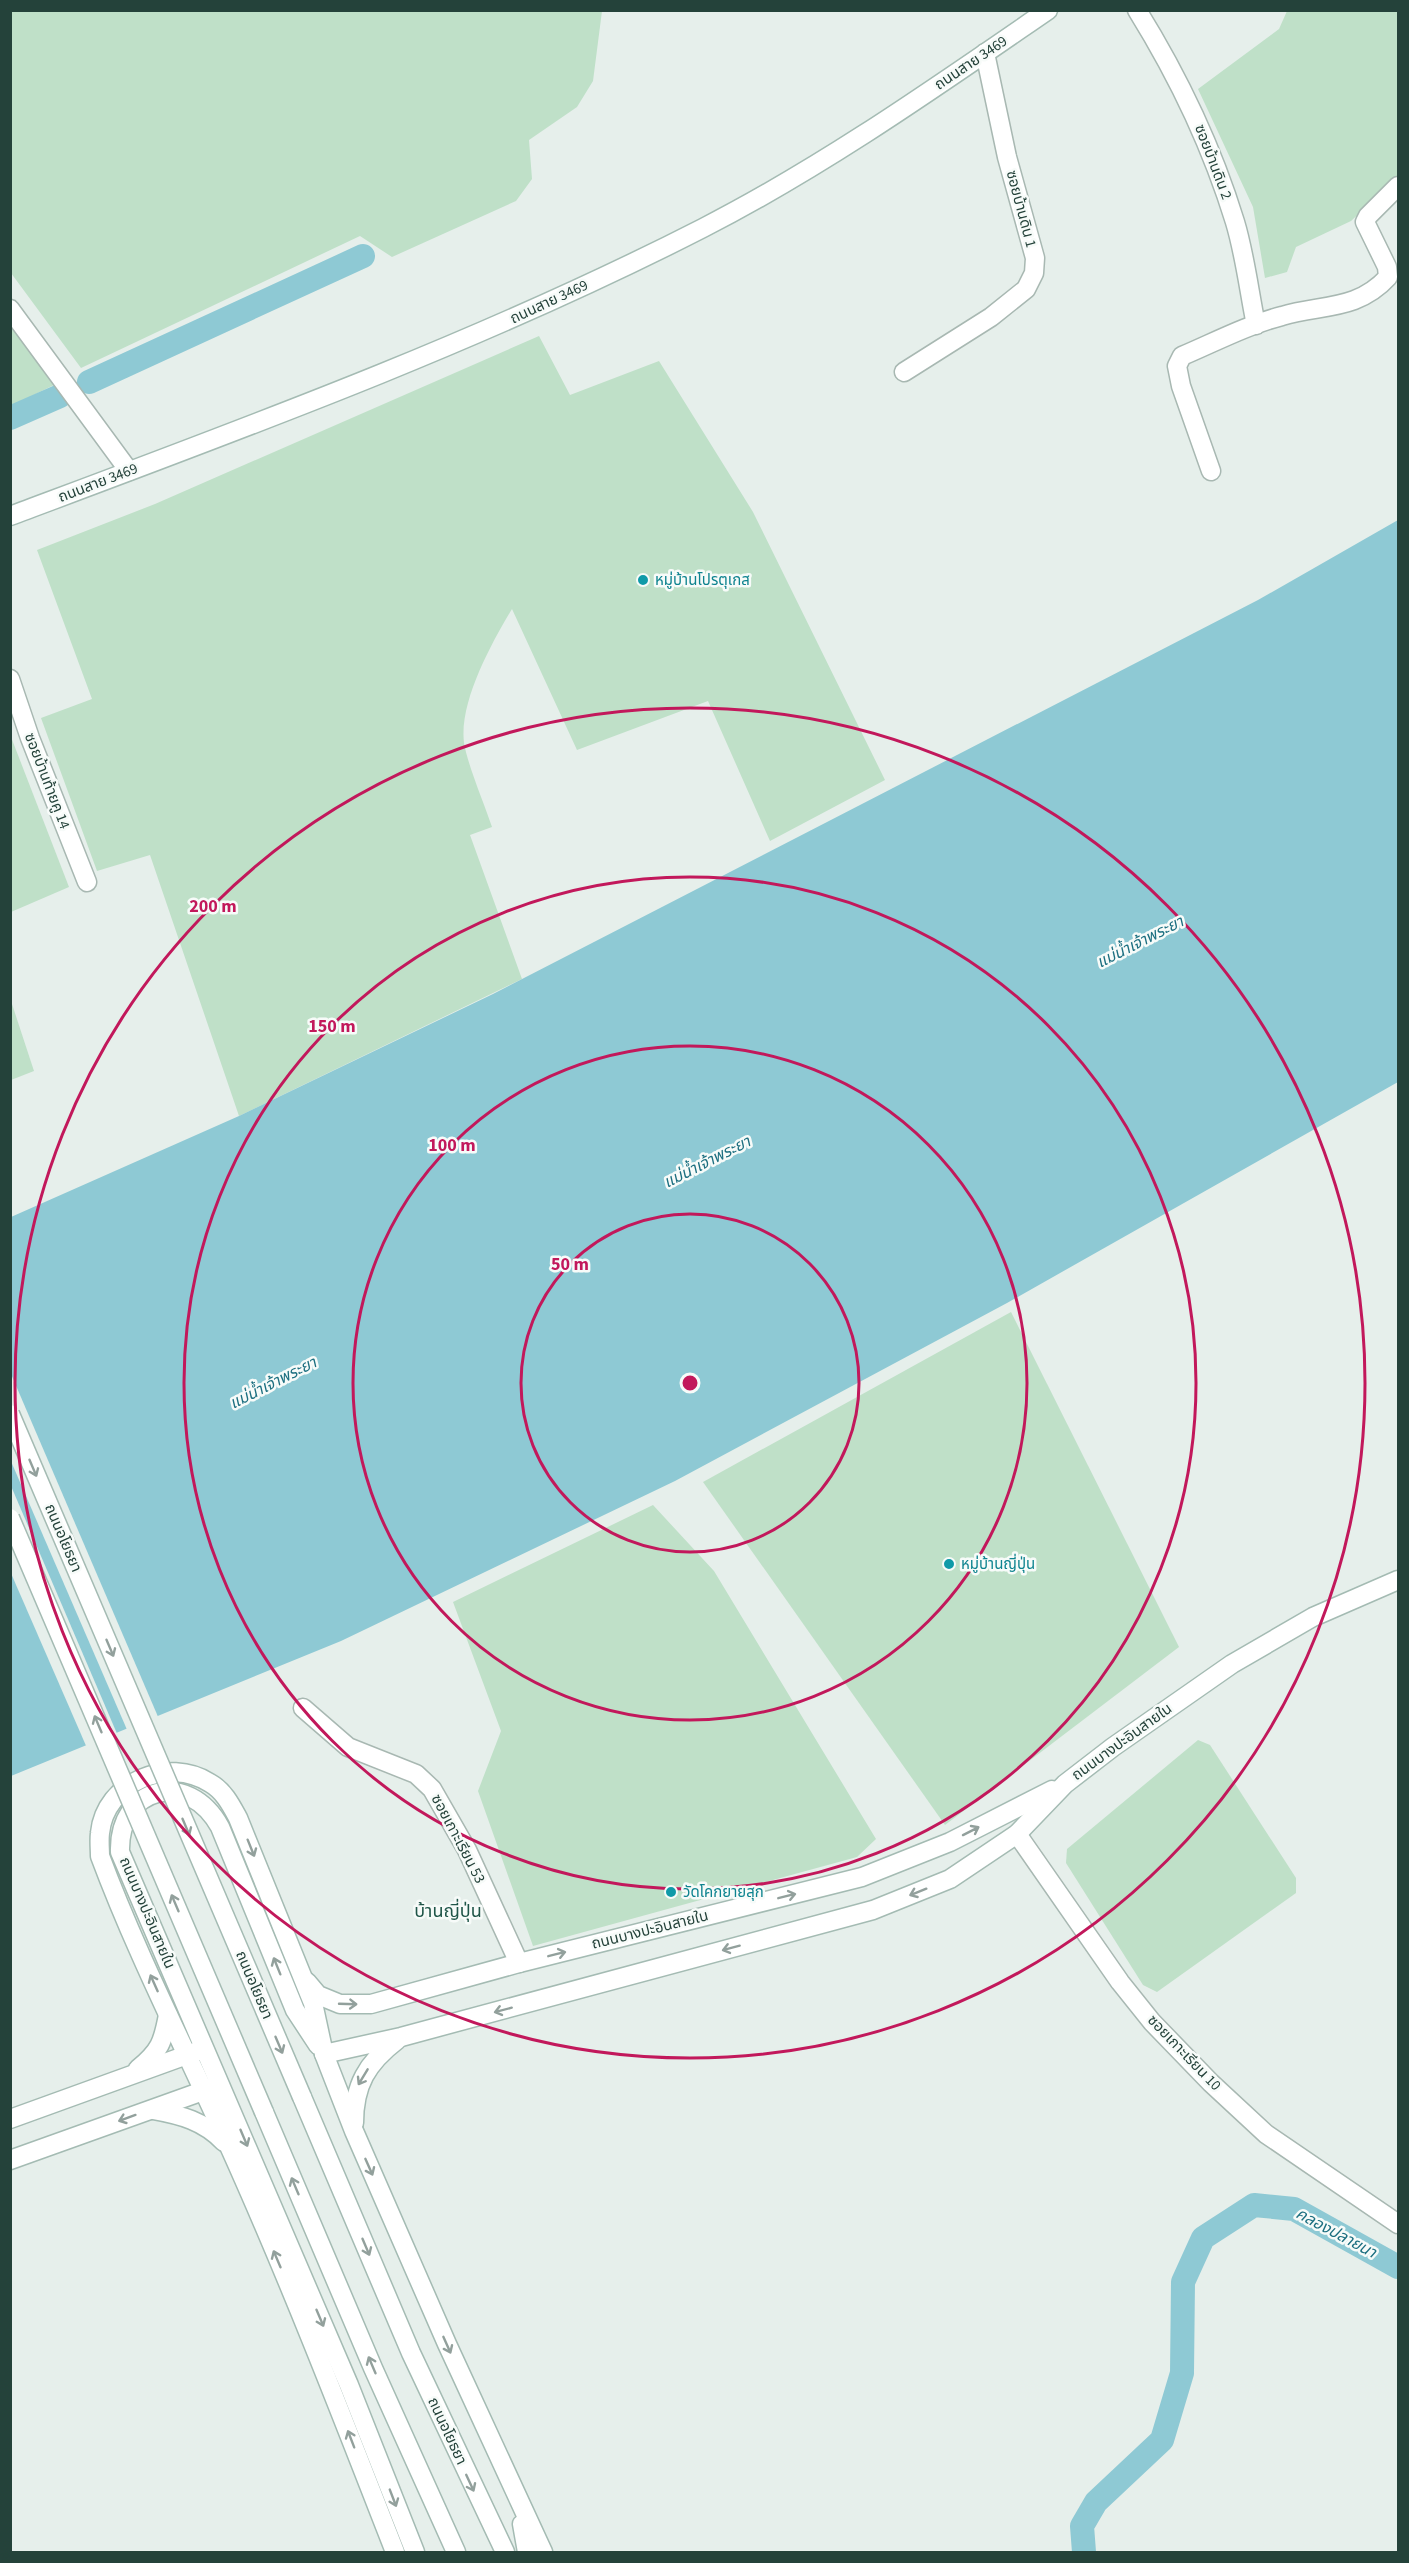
<svg xmlns="http://www.w3.org/2000/svg" width="1409" height="2563" font-family="'Source Sans 3','Noto Sans Thai',sans-serif">
	<style>
		.green { fill: #bfe0c8 }
		.water { fill: #8ec9d4 }
		.pier { fill: #e6efeb }
		.lines { fill: none; stroke-linecap: round; stroke-linejoin: round }
		.canal { stroke: #8ec9d4; stroke-width: 24 }
		.street-casing { stroke: #a8b8b2; stroke-width: 21 }
		.secondary-casing { stroke: #a4bbb3; stroke-width: 21 }
		.street { stroke: #fff; stroke-width: 18 }
		.secondary { stroke: #fff; stroke-width: 18 }
		.secondary-bridge-casing { stroke: #a4bbb3; stroke-width: 21; stroke-linecap: butt }
		.secondary-bridge { stroke: #fff; stroke-width: 18 }
		.oneway { stroke: #92a09c }
		.ring { fill: none; stroke: #c2185b; stroke-width: 3 }
		.culture-dot { fill: #0f9aa8; stroke: #f7fbf9; stroke-width: 2 }
		.labels { text-anchor: middle; dominant-baseline: central; stroke-width: 5; stroke-linejoin: round; paint-order: stroke }
		.street-label { font-size: 15px; fill: #24423a; stroke: #f7fbf9 }
		.culture-label { font-size: 15px; fill: #0d838f; stroke: #f7fbf9; text-anchor: start }
		.water-label { font-size: 16px; font-style: italic; fill: #1c6f80; stroke: #f7fbf9 }
		.quarter-label { font-size: 18px; fill: #1f5548; stroke: #f7fbf9 }
		.centre { fill: #c2185b; stroke: #f7fbf9; stroke-width: 3 }
		.ring-label { font-size: 18px; text-anchor: middle; font-weight: bold; fill: #c2185b; stroke: #f7fbf9; stroke-width: 5; stroke-linejoin: round; paint-order: stroke }
	</style>
	<rect width="100%" height="100%" fill="#e6efeb"/>
	<g class="green">
		<path d="M10,11L11,10L602,11L593,81L577,107L529,140L532,179L516,201L392,257L360,236L81,368L11,273Z"/>
		<path d="M1287,11H1398V177L1351,221L1296,247L1287,272L1265,278L1253,207L1198,89L1279,29Z"/>
		<path d="M11,324L56,384L11,406Z"/>
		<path d="M539,336L570,395L659,361L753,512L885,780L770,841L708,701L577,750L512,609C491,644 459,702 464,743C468,766 484,803 492,827L470,835L522,979L239,1116L150,855L97,871L41,718L92,699L37,550L155,504Z"/>
		<path d="M11,737L69,887L11,912H10Z"/>
		<path d="M11,1001L34,1071L11,1080H10Z"/>
		<path d="M1011,1312L1179,1647L945,1825L703,1482Z"/>
		<path d="M653,1505L714,1571L876,1839L857,1857L533,1946L478,1791L501,1731L453,1602Z"/>
		<path d="M1198,1740L1210,1745L1296,1878V1893L1157,1992L1143,1985L1066,1863L1067,1849Z"/>
	</g>
	<path class="water" d="M1398,520V1082L1007,1303L675,1481L341,1641L11,1776V1217L239,1116L493,994L1258,600Z"/>
	<g class="pier">
		<path d="M11,1374L159,1719L128,1732L10,1459Z"/>
		<path d="M11,1486L118,1736L87,1748L10,1571Z"/>
	</g>
	<g class="lines">
		<g class="canal">
			<path d="M89,382L363,256"/>
			<path d="M10,418L60,396"/>
			<path d="M1084,2552L1082,2526L1096,2502L1162,2440L1182,2373L1183,2282L1203,2238L1254,2205L1294,2209L1398,2267"/>
		</g>
		<g class="street-casing">
			<g id="street">
				<path d="M1137,10C1178,76 1212,147 1235,222C1245,255 1249,291 1256,325"/>
				<path d="M10,309L129,471"/>
				<path d="M904,372L991,317L1026,289L1034,273L1035,258L1007,157L985,53"/>
				<path d="M1211,471L1181,386L1177,366L1182,356C1215,342 1247,325 1282,316C1321,304 1357,311 1388,277L1387,267L1365,222L1368,216L1398,186"/>
				<path d="M10,679L30,738L87,882"/>
				<path d="M303,1708L348,1747L416,1774L432,1789L467,1850L519,1963"/>
				<path d="M1017,1834L1120,1982L1152,2022L1211,2083L1266,2134L1398,2224"/>
			</g>
		</g>
		<g class="secondary-casing">
			<g id="secondary">
				<path d="M10,516C245,428 480,342 703,228C824,166 936,87 1048,10"/>
				<path d="M307,1982L318,1995L340,2004H371L519,1963L862,1877L950,1842L1052,1790"/>
				<path d="M318,2045L295,2010L220,1827C188,1769 118,1786 120,1852L349,2385L415,2552"/>
				<path d="M324,2054L401,2037L873,1910L950,1879L1017,1834L1065,1784L1113,1747L1232,1664L1313,1617L1398,1580"/>
				<path d="M138,2069C160,2051 163,2042 168,2015"/>
				<path d="M302,2097L411,2353L505,2552"/>
				<path d="M153,2110C181,2115 204,2121 224,2142"/>
				<path d="M264,2112L373,2368L456,2552"/>
				<path d="M10,2119L198,2051"/>
				<path d="M354,2123C354,2085 367,2063 397,2040"/>
				<path d="M10,2160L214,2087"/>
				<path d="M522,2524L527,2552"/>
				<path d="M395,2552C342,2416 289,2279 229,2146C186,2050 137,1955 100,1856C100,1849 99,1841 100,1833C105,1782 168,1756 210,1783C224,1791 231,1805 238,1818L313,2003L324,2054L354,2131L447,2344L543,2552"/>
			</g>
		</g>
		<use href="#street" class="street"/>
		<use href="#secondary" class="secondary"/>
		<g class="secondary-bridge-casing">
			<g id="secondary-bridge">
				<path d="M10,1414L302,2097"/>
				<path d="M10,1518L264,2112"/>
			</g>
		</g>
		<use href="#secondary-bridge" class="secondary-bridge"/>
	</g>
	<defs><path id="oneway-shaft" d="M-6 0H5M1.5-3L5.5 0L1.5 3" fill="none" stroke-width="1.6" stroke-linecap="round" stroke-linejoin="round" transform="scale(1.5)"/></defs>
	<g class="oneway">
		<use href="#oneway-shaft" transform="translate(33 1468) rotate(67)"/>
		<use href="#oneway-shaft" transform="translate(110 1648) rotate(67)"/>
		<use href="#oneway-shaft" transform="translate(98 1724) rotate(-113)"/>
		<use href="#oneway-shaft" transform="translate(186 1827) rotate(67)"/>
		<use href="#oneway-shaft" transform="translate(971 1831) rotate(-27)"/>
		<use href="#oneway-shaft" transform="translate(251 1848) rotate(68)"/>
		<use href="#oneway-shaft" transform="translate(918 1892) rotate(158)"/>
		<use href="#oneway-shaft" transform="translate(787 1896) rotate(-14)"/>
		<use href="#oneway-shaft" transform="translate(175 1903) rotate(-113)"/>
		<use href="#oneway-shaft" transform="translate(731 1948) rotate(165)"/>
		<use href="#oneway-shaft" transform="translate(557 1954) rotate(-14)"/>
		<use href="#oneway-shaft" transform="translate(277 1966) rotate(-112)"/>
		<use href="#oneway-shaft" transform="translate(154 1983) rotate(-114)"/>
		<use href="#oneway-shaft" transform="translate(348 2004) rotate(2)"/>
		<use href="#oneway-shaft" transform="translate(503 2010) rotate(165)"/>
		<use href="#oneway-shaft" transform="translate(279 2045) rotate(67)"/>
		<use href="#oneway-shaft" transform="translate(363 2077) rotate(121)"/>
		<use href="#oneway-shaft" transform="translate(127 2118) rotate(160)"/>
		<use href="#oneway-shaft" transform="translate(244 2138) rotate(67)"/>
		<use href="#oneway-shaft" transform="translate(369 2167) rotate(66)"/>
		<use href="#oneway-shaft" transform="translate(295 2186) rotate(-113)"/>
		<use href="#oneway-shaft" transform="translate(366 2247) rotate(67)"/>
		<use href="#oneway-shaft" transform="translate(277 2259) rotate(-113)"/>
		<use href="#oneway-shaft" transform="translate(320 2318) rotate(67)"/>
		<use href="#oneway-shaft" transform="translate(447 2345) rotate(66)"/>
		<use href="#oneway-shaft" transform="translate(372 2365) rotate(-113)"/>
		<use href="#oneway-shaft" transform="translate(351 2439) rotate(-111)"/>
		<use href="#oneway-shaft" transform="translate(470 2483) rotate(65)"/>
		<use href="#oneway-shaft" transform="translate(393 2498) rotate(69)"/>
	</g>
	<g class="ring">
		<circle cx="690" cy="1383" r="169"/>
		<circle cx="690" cy="1383" r="337"/>
		<circle cx="690" cy="1383" r="506"/>
		<circle cx="690" cy="1383" r="675"/>
	</g>
	<g class="culture-dot">
		<circle cx="643" cy="580" r="6"/>
		<circle cx="949" cy="1564" r="6"/>
		<circle cx="671" cy="1892" r="6"/>
	</g>
	<g class="labels">
		<g class="street-label">
			<text transform="translate(971 63) rotate(-34)">ถนนสาย 3469</text>
			<text transform="translate(1213 162) rotate(69)">ซอยบ้านดิน 2</text>
			<text transform="translate(1021 209) rotate(75)">ซอยบ้านดิน 1</text>
			<text transform="translate(549 302) rotate(-25)">ถนนสาย 3469</text>
			<text transform="translate(98 483) rotate(-21)">ถนนสาย 3469</text>
			<text transform="translate(47 781) rotate(69)">ซอยบ้านท้ายคู 14</text>
			<text transform="translate(63 1538) rotate(67)">ถนนอโยธยา</text>
			<text transform="translate(1122 1742) rotate(-36)">ถนนบางปะอินสายใน</text>
			<text transform="translate(458 1839) rotate(62)">ซอยเกาะเรียน 53</text>
			<text transform="translate(147 1913) rotate(67)">ถนนบางปะอินสายใน</text>
			<text transform="translate(650 1930) rotate(-14)">ถนนบางปะอินสายใน</text>
			<text transform="translate(254 1985) rotate(67)">ถนนอโยธยา</text>
			<text transform="translate(1184 2053) rotate(46)">ซอยเกาะเรียน 10</text>
			<text transform="translate(447 2431) rotate(65)">ถนนอโยธยา</text>
		</g>
		<g class="culture-label">
			<text x="655" y="580">หมู่บ้านโปรตุเกส</text>
			<text x="961" y="1564">หมู่บ้านญี่ปุ่น</text>
			<text x="683" y="1892">วัดโคกยายสุก</text>
		</g>
		<g class="water-label">
			<text transform="translate(1140 942) rotate(-27)">แม่น้ำเจ้าพระยา</text>
			<text transform="translate(707 1162) rotate(-27)">แม่น้ำเจ้าพระยา</text>
			<text transform="translate(273 1383) rotate(-27)">แม่น้ำเจ้าพระยา</text>
			<text transform="translate(1336 2233) rotate(28)">คลองปลายนา</text>
		</g>
		<g class="quarter-label">
			<text x="448" y="1911">บ้านญี่ปุ่น</text>
		</g>
	</g>
	<circle cx="690" cy="1383" r="9" class="centre"/>
	<g class="ring-label">
		<text x="213" y="912">200 m</text>
		<text x="332" y="1032">150 m</text>
		<text x="452" y="1151">100 m</text>
		<text x="570" y="1270">50 m</text>
	</g>
	<rect width="1409" height="2563" fill="none" stroke="#24423a" stroke-width="24"/>
</svg>
